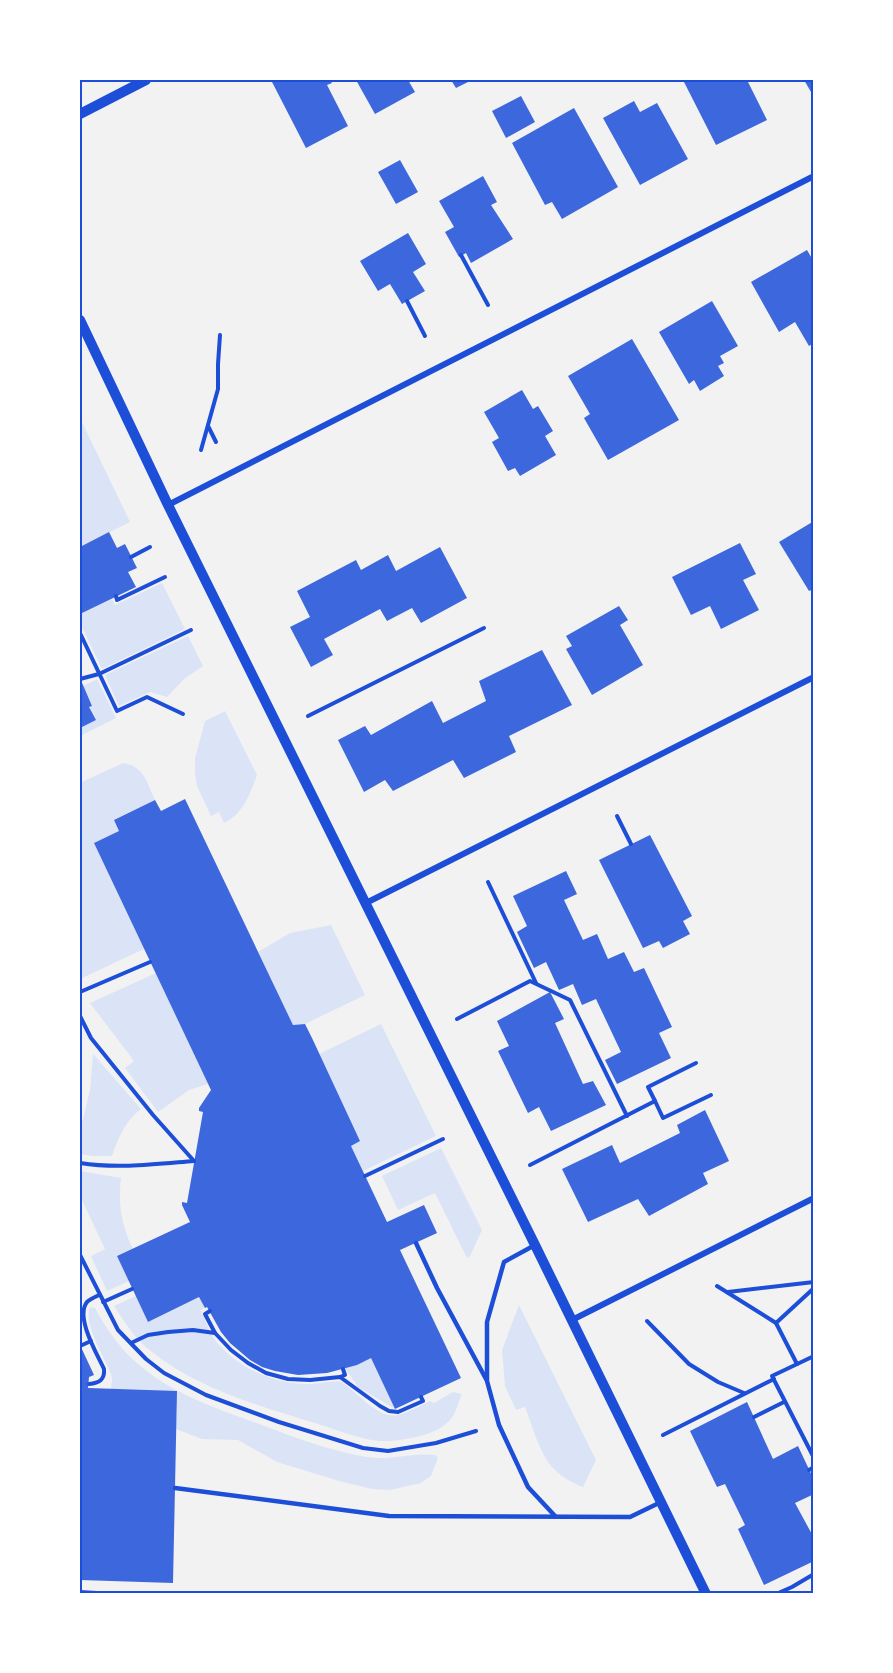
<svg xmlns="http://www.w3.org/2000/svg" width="893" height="1673" font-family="'Times New Roman',serif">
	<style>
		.green { fill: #dbe4f7 }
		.building { fill: #3d67dc }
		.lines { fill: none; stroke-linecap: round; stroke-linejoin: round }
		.path { stroke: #1d4ed8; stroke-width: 4 }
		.service { stroke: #1d4ed8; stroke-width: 4.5 }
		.minor { stroke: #1d4ed8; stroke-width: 6 }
		.tertiary { stroke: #1d4ed8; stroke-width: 10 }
		.neatline { fill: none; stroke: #1d4ed8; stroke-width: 2 }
	</style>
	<rect width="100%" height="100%" fill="#f2f2f2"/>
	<g class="green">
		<path d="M80,418L130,522L80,547Z"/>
		<path d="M162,583L185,629L102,669L80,623V614L112,599L115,605Z"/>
		<path d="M188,636L203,666L184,679L167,697L150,692L119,706L105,675Z"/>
		<path d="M97,679L116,718L80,736V728L96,720L89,707L92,705L83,686Z"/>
		<path d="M225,711L257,775C250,795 243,814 224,823L219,812L211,816L197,786L195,774V758L205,721Z"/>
		<path d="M123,763C144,766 147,783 155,800L114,820L119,831L94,843L144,949L80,979V783Z"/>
		<path d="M331,925L365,995L305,1024L293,1025L258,952L290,933Z"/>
		<path d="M156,973L208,1084L189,1090L158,1112L125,1068L134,1061L90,1003Z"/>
		<path d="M381,1024L436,1136L363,1171L351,1146L360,1141L319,1054Z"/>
		<path d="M93,1054L141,1109C126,1120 118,1138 112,1156H93L80,1154V1131L90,1090Z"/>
		<path d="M441,1148L482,1230L470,1256L467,1258L435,1193L398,1210L382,1176Z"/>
		<path d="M80,1171L121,1178C118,1203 121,1225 133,1249L117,1256L129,1281L107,1291L91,1256L105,1249L80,1196Z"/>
		<path d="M136,1296L148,1322L199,1297L205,1308L201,1310C205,1320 209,1331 215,1340C236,1367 270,1382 304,1384C316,1385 329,1380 341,1382C357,1391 378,1420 398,1415C409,1412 420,1406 430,1401L434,1403L453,1392L462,1394C458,1403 456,1415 448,1422C435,1436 398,1442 379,1441C358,1439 338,1430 318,1424C262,1407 198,1389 152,1352C136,1340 125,1323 114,1306Z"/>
		<path d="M519,1305L596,1460L583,1487C573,1483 563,1478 555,1470C540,1456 532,1425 525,1407L516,1410L505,1386L502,1350Z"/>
		<path d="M90,1307L95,1308C107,1330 122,1352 143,1368C177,1396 221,1410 262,1425C296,1438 331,1451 367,1457C390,1461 412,1452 435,1455L438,1458L431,1476L421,1483L390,1490L372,1489L339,1481L277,1462L238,1440L202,1439L176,1429L177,1407L148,1390L111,1389L112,1380L111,1374C104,1356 83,1324 90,1307Z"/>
		<path d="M371,1358L395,1409L358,1387L345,1368Z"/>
	</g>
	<g class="building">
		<path d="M271,80H330L332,83L327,85L348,126L306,148Z"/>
		<path d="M356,80H408L415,92L375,114Z"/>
		<path d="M451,80H472L456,88Z"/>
		<path d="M683,80H747L767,120L716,145Z"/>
		<path d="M804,80H814V97Z"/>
		<path d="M521,96L535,122L506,138L492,111Z"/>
		<path d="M634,101L640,112L657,103L688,159L640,185L603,118Z"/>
		<path d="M574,108L618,187L562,219L552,202L545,205L512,143Z"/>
		<path d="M400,160L418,192L396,204L378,172Z"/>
		<path d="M483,176L497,202L491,205L513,239L471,263L466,253L459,257L445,232L454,227L439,201Z"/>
		<path d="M408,233L426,264L413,272L425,291L402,304L390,284L378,291L360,261Z"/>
		<path d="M807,250L814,262V343L809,346L795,322L779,332L751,282Z"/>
		<path d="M712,301L738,346L720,356L724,363L718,366L724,376L700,391L694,380L689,384L659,332Z"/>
		<path d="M632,339L679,420L608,460L584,418L590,414L568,376Z"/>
		<path d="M522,390L533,409L538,406L553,431L545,436L556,455L520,476L515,468L508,471L492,442L499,438L484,412Z"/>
		<path d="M814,521V589L809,591L779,542Z"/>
		<path d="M109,532L117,548L125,544L137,568L128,572L136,587L80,614V547Z"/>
		<path d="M740,543L756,574L743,580L759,610L721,629L710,606L691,615L672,577Z"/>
		<path d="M440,547L467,598L421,623L412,608L387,621L380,609L324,639L333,655L311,667L290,627L310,617L297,591L356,560L361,570L388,555L396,571Z"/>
		<path d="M619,606L628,620L620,625L643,665L592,695L566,649L572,646L566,636Z"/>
		<path d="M542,650L572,705L509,736L516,752L464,778L453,760L393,791L385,780L364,792L338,740L365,726L371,735L432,701L443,723L486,701L479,681Z"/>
		<path d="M80,678L92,706L89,707L96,720L80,728Z"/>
		<path d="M185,799L293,1025L305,1024L312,1038L360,1141L351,1146L387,1222L424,1205L437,1233L400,1250L461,1378L395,1409L371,1358L357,1365L327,1373L298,1375L275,1371L262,1367L250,1360L230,1343L221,1332L207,1307L205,1308L199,1297L148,1322L117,1256L190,1222L182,1205V1202L187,1203L203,1112L199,1111V1108L211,1090L94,843L119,831L114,820L155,800L161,811Z"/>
		<path d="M650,835L692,916L683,921L690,934L663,948L659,941L643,948L599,860Z"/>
		<path d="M566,871L577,894L564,900L583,940L597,934L608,959L624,952L634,972L644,968L672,1027L659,1033L671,1058L617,1084L605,1060L621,1052L596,999L582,1005L573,984L559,990L546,962L534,968L517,932L527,926L513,896Z"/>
		<path d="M550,992L564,1019L555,1023L583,1084L593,1081L606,1105L551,1131L539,1107L528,1113L498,1051L509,1046L497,1021Z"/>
		<path d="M705,1110L729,1161L703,1173L708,1184L649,1216L638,1199L588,1222L562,1169L612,1145L620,1163L680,1133L677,1125Z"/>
		<path d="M80,1345L94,1375L89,1377L88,1388L177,1391L173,1583L80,1580Z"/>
		<path d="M747,1402L773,1459L798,1446L814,1480V1494L795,1503L814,1538V1561L764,1585L738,1529L745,1525L725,1484L717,1487L690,1431Z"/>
	</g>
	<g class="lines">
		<g class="path">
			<path d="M461,255L488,305"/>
			<path d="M407,301L425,336"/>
			<path d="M208,426L216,442"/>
			<path d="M201,450L218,389V364L220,335"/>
			<path d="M131,557L150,547"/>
			<path d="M116,596L117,600L165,577"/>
			<path d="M80,633L117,711L147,697L183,714"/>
			<path d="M80,679L99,674L191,630"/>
			<path d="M308,716L484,628"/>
			<path d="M617,816L631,844"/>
			<path d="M488,882L536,983"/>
			<path d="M80,992L150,962"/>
			<path d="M80,1016L91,1038L153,1115L194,1161"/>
			<path d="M457,1019L530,981L570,1000L627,1116"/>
			<path d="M655,1101L663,1118L711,1095"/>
			<path d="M80,1163C117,1169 157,1164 194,1161"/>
			<path d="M530,1165L655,1101L648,1087L696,1063"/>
			<path d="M365,1176L443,1139"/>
			<path d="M80,1255L118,1330L146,1359L164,1373L206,1395L279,1422L363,1448L388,1451L436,1443L476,1431"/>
			<path d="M717,1286L776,1323L797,1364"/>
			<path d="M728,1292L814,1282"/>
			<path d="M103,1302L132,1289"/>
			<path d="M210,1311L205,1314L215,1333"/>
			<path d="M647,1321L689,1364L718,1382L744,1393"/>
			<path d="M776,1323L814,1288"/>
			<path d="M131,1343L148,1335L168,1332L193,1330L215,1333L231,1350L248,1363L266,1373L288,1379L310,1380L340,1377L380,1406L389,1411L398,1412L423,1401L421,1397"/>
			<path d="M80,1346L91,1341"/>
			<path d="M814,1356L772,1376L814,1458"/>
			<path d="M340,1377L345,1375L343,1369"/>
			<path d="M89,1384C99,1383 105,1380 104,1369C97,1354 75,1317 87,1302C90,1299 95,1297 99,1295"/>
			<path d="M754,1417L784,1402"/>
			<path d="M663,1435L774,1379"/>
			<path d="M809,1470L814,1467"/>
			<path d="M80,1592L113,1594"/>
			<path d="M776,1594L792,1587L814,1574"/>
		</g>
		<g class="service">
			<path d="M416,1243L437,1288L486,1379"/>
			<path d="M535,1245L504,1262L487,1322V1381L499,1425L528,1487L555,1516"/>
			<path d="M175,1488L389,1516L630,1517L659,1503"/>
		</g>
		<g class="minor">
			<path d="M168,505L814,176"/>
			<path d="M366,903L814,677"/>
			<path d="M572,1320L814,1198"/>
		</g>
		<g class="tertiary">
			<path d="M80,114L146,80"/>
			<path d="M80,320L168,505L535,1245L706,1594"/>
		</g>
	</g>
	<rect width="893" height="1673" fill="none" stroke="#ffffff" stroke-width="162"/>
	<rect x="81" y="81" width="731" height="1511" class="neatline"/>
</svg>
